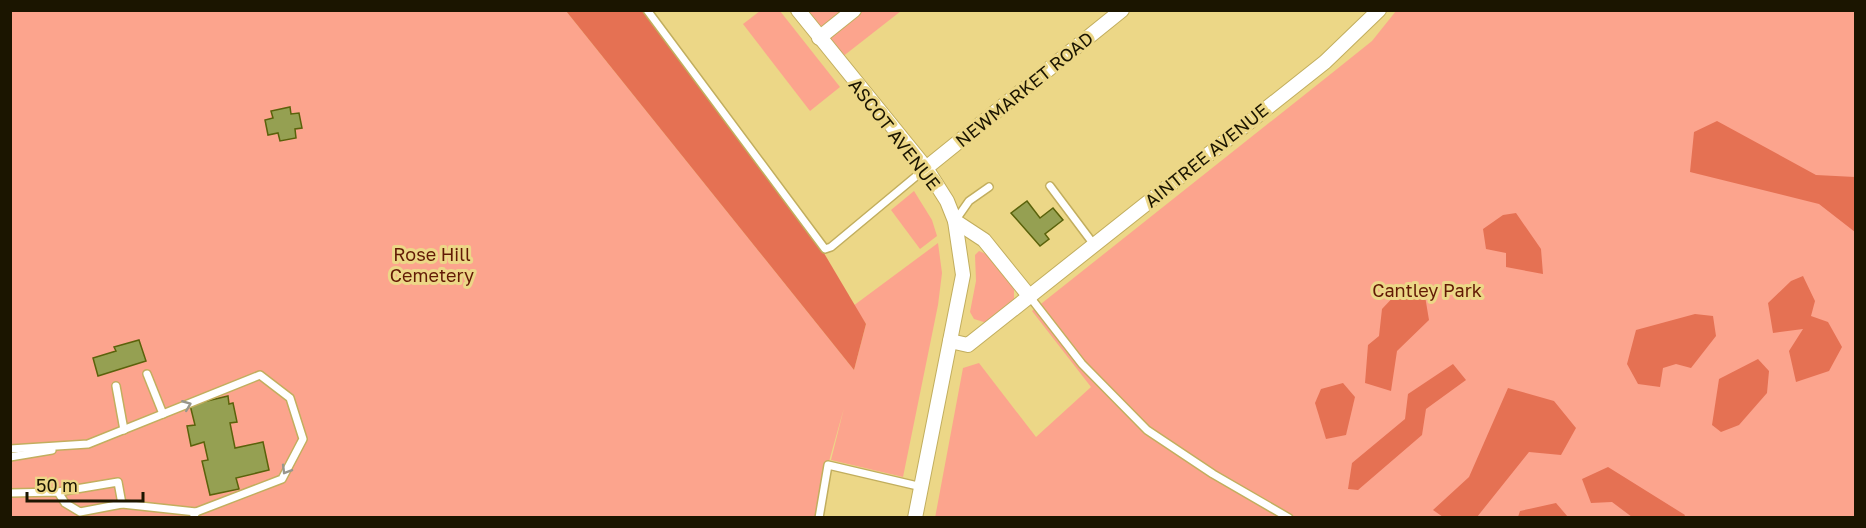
<svg xmlns="http://www.w3.org/2000/svg" width="1866" height="528" font-family="'Golos Text',sans-serif">
	<style>
		.green { fill: #fca48d }
		.forest { fill: #e57153 }
		.building { fill: #95a052; stroke: #5a620b; stroke-width: 1.5 }
		.lines { fill: none; stroke-linecap: round; stroke-linejoin: round }
		.service-casing { stroke: #c2ae5e; stroke-width: 10 }
		.minor-casing { stroke: #c2ae5e; stroke-width: 16 }
		.service { stroke: #fff; stroke-width: 7 }
		.minor { stroke: #fff; stroke-width: 14 }
		.oneway { stroke: #98968c }
		.labels { text-anchor: middle; dominant-baseline: central; stroke-width: 6; stroke-linejoin: round; paint-order: stroke }
		.street-label { font-size: 18px; fill: #1b1500; stroke: #ecd787 }
		.park-label { font-size: 18px; fill: #621a05; stroke: #ecd787 }
	</style>
	<rect width="100%" height="100%" fill="#ecd787"/>
	<g class="green">
		<path d="M10,11H566L854,370L866,324L853,306L938,243L942,273L938,305L903,477L831,460L844,408L828,465L819,517H11Z"/>
		<path d="M760,11H780L840,87L810,111L743,24Z"/>
		<path d="M798,11H901L837,61Z"/>
		<path d="M1396,11H1855V517L935,518L963,368L979,363L1036,437L1091,387L1032,311L1332,73L1372,41Z"/>
		<path d="M914,191L932,220L937,236L920,249L891,210Z"/>
		<path d="M979,251L986,254L1014,288V303L987,323L974,319L970,312L976,281L975,255Z"/>
	</g>
	<g class="forest">
		<path d="M566,11H647L818,243L866,324L854,370Z"/>
		<path d="M1717,121L1816,175L1855,177V232L1819,204L1690,172L1694,132Z"/>
		<path d="M1516,213L1541,249L1543,274L1506,267V253L1486,249L1483,229L1503,215Z"/>
		<path d="M1803,276L1815,301L1811,316L1828,322L1842,347L1829,371L1796,382L1789,351L1803,329L1773,333L1768,303L1791,281Z"/>
		<path d="M1424,290L1429,320L1397,351L1391,391L1365,383L1368,345L1379,336L1382,309L1399,291Z"/>
		<path d="M1695,314L1713,316L1716,336L1691,368L1676,364L1663,368L1660,387L1638,384L1627,364L1636,330Z"/>
		<path d="M1758,359L1769,371L1767,393L1739,425L1721,432L1712,425L1719,379Z"/>
		<path d="M1453,364L1466,380L1426,409L1422,435L1358,490L1348,489L1352,463L1405,419L1408,394Z"/>
		<path d="M1343,383L1355,397L1346,435L1326,439L1315,403L1321,389Z"/>
		<path d="M1508,388L1554,401L1576,428L1561,455L1529,452L1477,517H1443L1433,510L1469,477Z"/>
		<path d="M1608,467L1685,515L1684,517H1632L1612,502L1591,503L1582,479Z"/>
		<path d="M1556,503L1568,517H1518L1520,511Z"/>
	</g>
	<g class="building">
		<path d="M290,107L291,114L299,113L302,128L295,129L296,138L280,141L278,133L268,135L265,120L273,118L271,111Z"/>
		<path d="M1027,201L1040,218L1053,208L1063,220L1045,234L1049,239L1040,246L1011,213Z"/>
		<path d="M139,340L146,361L98,376L93,358L116,351L114,347Z"/>
		<path d="M228,396L229,404L233,403L237,422L230,423L235,448L263,442L269,470L236,478L239,489L210,495L202,461L208,460L204,442L191,446L187,426L195,425L190,405Z"/>
	</g>
	<g class="lines">
		<g class="service-casing">
			<g id="service">
				<path d="M647,10L825,249L831,247L926,168"/>
				<path d="M1050,186L1095,246"/>
				<path d="M955,221L969,201L989,187"/>
				<path d="M1030,297L1082,364L1147,430L1213,474L1289,518"/>
				<path d="M147,374L163,414"/>
				<path d="M116,386L124,430"/>
				<path d="M10,449L88,444L260,375L290,398L303,439L282,479L196,512L193,518"/>
				<path d="M10,457L52,450"/>
				<path d="M10,493L58,492L118,482L122,504L80,512L65,503L58,492"/>
				<path d="M122,504L196,512"/>
				<path d="M819,518L828,465L922,487"/>
			</g>
		</g>
		<g class="minor-casing">
			<g id="minor">
				<path d="M798,10L926,168L947,201L955,221L963,275L915,518"/>
				<path d="M819,38L854,10"/>
				<path d="M926,168L1122,10"/>
				<path d="M955,221L984,240L1030,297"/>
				<path d="M950,341L968,345L1325,62L1379,10"/>
			</g>
		</g>
		<use href="#service" class="service"/>
		<use href="#minor" class="minor"/>
	</g>
	<defs><path id="oneway-chevron" d="M-2-3.5L2.5 0L-2 3.5" fill="none" stroke-width="1.6" stroke-linecap="round" stroke-linejoin="round" transform="scale(1.5)"/></defs>
	<g class="oneway">
		<use href="#oneway-chevron" transform="translate(187 405) rotate(-22)"/>
		<use href="#oneway-chevron" transform="translate(286 470) rotate(121)"/>
	</g>
	<g class="labels">
		<g class="street-label">
			<text transform="translate(1024 89) rotate(-39)">NEWMARKET ROAD</text>
			<text transform="translate(895 134) rotate(52)">ASCOT AVENUE</text>
			<text transform="translate(1206 155) rotate(-39)">AINTREE AVENUE</text>
		</g>
		<g class="park-label">
			<text x="432" y="254">Rose Hill<tspan x="432" dy="21">Cemetery</tspan></text>
			<text x="1427" y="290">Cantley Park</text>
		</g>
	</g>
	<rect width="1866" height="528" fill="none" stroke="#1b1500" stroke-width="24"/>
	<path d="M27 492v9h116v-9" fill="none" stroke="#1b1500" stroke-width="3"/>
	<text x="36" y="492" font-size="18" fill="#1b1500" stroke="#ecd787" stroke-width="4.5" paint-order="stroke">50 m</text>
</svg>
